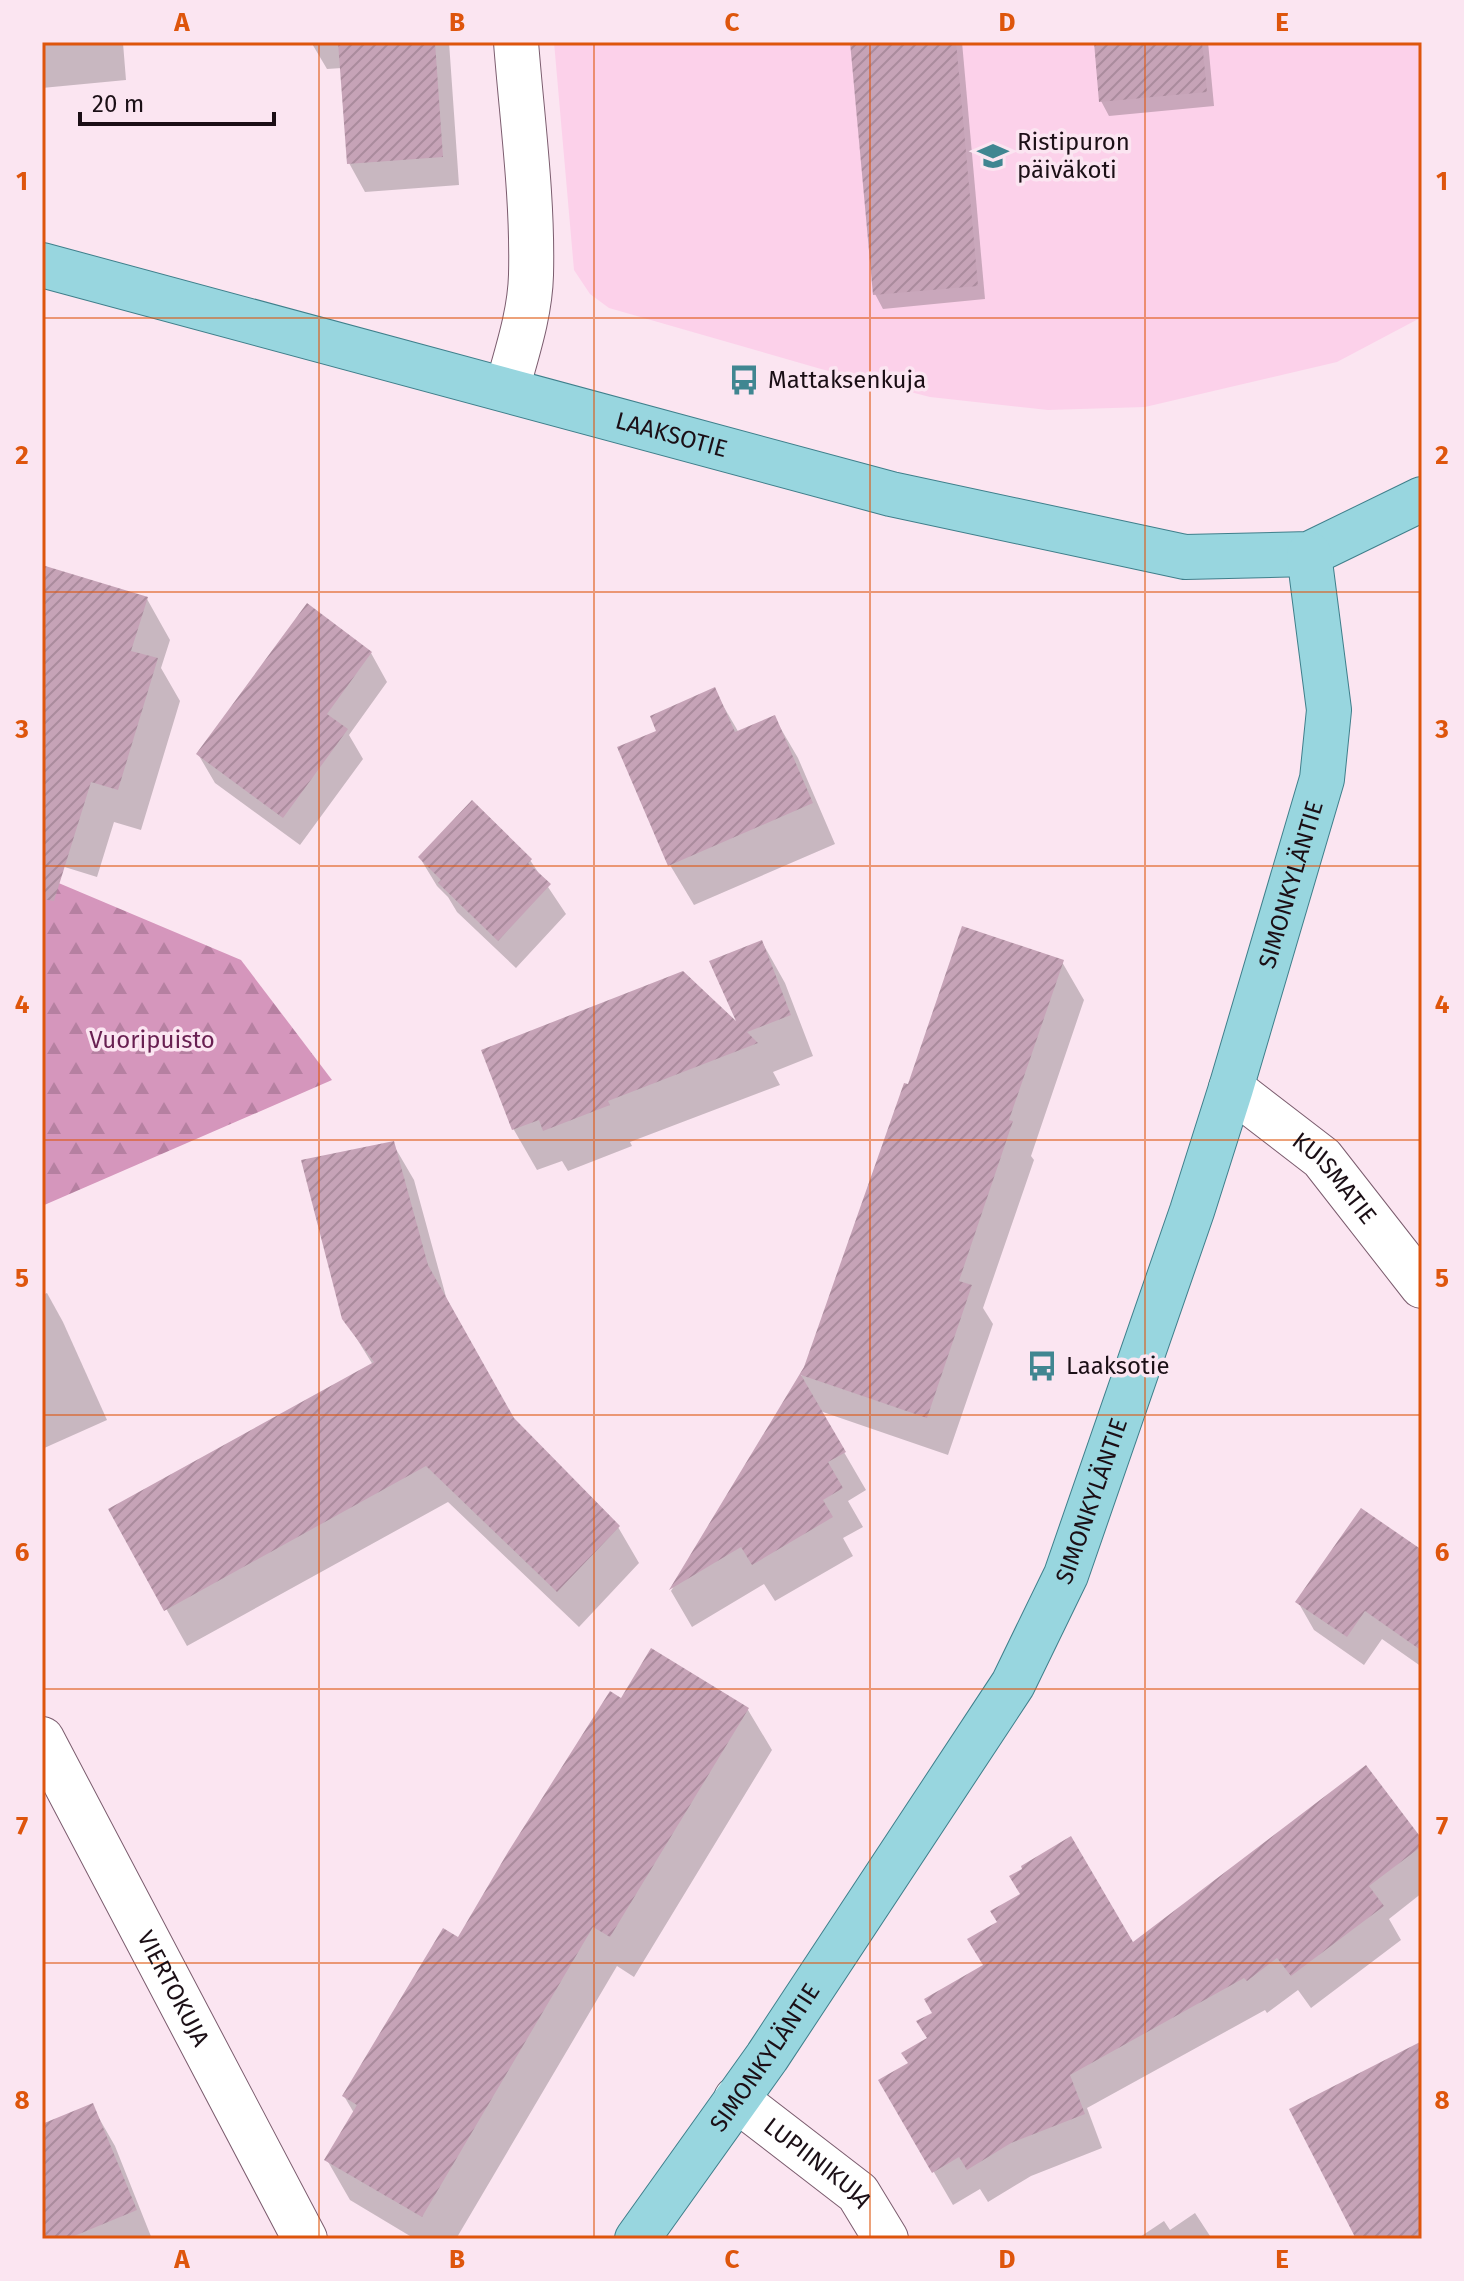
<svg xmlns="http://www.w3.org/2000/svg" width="1464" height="2281" font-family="'Fira Sans',sans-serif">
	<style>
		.built { fill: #fcd1ea }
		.forest { fill: url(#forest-firs) }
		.shadow { fill: #0003 }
		.building { fill: url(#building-hatch) }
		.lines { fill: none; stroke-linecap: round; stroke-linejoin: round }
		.minor-casing { stroke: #7b5c6e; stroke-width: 46 }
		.major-casing { stroke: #3f7f8b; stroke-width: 46 }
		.minor { stroke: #fff; stroke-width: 44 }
		.major { stroke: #98d6df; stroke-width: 44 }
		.grid { fill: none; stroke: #de550c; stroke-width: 2; stroke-opacity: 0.55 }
		.labels { text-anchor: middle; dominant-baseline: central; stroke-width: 7; stroke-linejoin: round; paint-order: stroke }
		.poi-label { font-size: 24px; fill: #1b0f16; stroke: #fbe5f1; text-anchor: start }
		.street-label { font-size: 24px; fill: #1b0f16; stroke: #fbe5f1 }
		.park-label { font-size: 24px; fill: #681f51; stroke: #fbe5f1 }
		.neatline { fill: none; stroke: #de550c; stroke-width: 3 }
		.grid-label { font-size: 26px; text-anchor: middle; font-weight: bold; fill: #de550c }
	</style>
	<defs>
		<pattern id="forest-firs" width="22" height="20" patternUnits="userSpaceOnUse" patternTransform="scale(2)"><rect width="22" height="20" fill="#d596bc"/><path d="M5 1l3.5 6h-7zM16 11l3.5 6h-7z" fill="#b680a1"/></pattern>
		<pattern id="building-hatch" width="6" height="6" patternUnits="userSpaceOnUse" patternTransform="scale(2)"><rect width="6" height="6" fill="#c6a3b7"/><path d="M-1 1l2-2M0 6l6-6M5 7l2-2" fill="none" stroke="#aa8b9d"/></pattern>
	</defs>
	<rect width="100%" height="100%" fill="#fbe5f1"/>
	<path class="built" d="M554,42H1422V317L1337,362L1145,407L1048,410L930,397L821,369L609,308L590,294L574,270Z"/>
	<path class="forest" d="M42,876L241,960L332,1080L42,1206Z"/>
	<g class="shadow">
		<path d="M42,42H135L123,43L126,80L42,88Z"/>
		<path d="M311,42H449L459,185L365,192L349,163L342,68L327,69Z"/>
		<path d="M852,42H962L985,299L883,309L875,294Z"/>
		<path d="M1096,42H1208L1214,106L1109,116L1101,101Z"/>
		<path d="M42,567L147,599L170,640L161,668L180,701L141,830L114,822L97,877L42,860Z"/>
		<path d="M371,653L387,682L349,735L363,759L300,845L215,783L198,754Z"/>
		<path d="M714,690L739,733L774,717L798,758L835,844L694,905L670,865L659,732Z"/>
		<path d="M420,858L530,860L566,914L516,968L457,912L448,897L437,886Z"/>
		<path d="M762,942L785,983L813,1056L773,1072L780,1085L630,1142L632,1146L568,1171L562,1161L537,1170L514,1130L483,1051L741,1029Z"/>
		<path d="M1062,962L1084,1000L1031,1156L1034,1160L983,1308L993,1324L948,1455L820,1411L866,1490L848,1501L863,1527L843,1538L853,1556L775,1601L764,1584L692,1627L671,1591L806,1368L909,1087Z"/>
		<path d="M393,1144L414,1180L448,1304L513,1421L618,1527L639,1563L579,1627L448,1502L187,1646L111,1510L373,1365L344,1318Z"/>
		<path d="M47,1293L63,1322L107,1420L42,1449V1295Z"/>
		<path d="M1422,1553V1667L1382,1639L1364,1665L1314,1630L1298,1602Z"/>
		<path d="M622,1700L748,1710L772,1750L634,1977L617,1966L456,2239H415L350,2200L327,2160L354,2113L344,2096L459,1940Z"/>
		<path d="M1422,1842V1893L1389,1919L1401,1940L1311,2008L1298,1990L1267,2013L1265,2010L1087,2108L1102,2148L1031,2176L988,2202L980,2189L953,2205L881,2081L1132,1945Z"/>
		<path d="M92,2106L115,2146L152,2239H42V2117L45,2125Z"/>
		<path d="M1195,2213L1212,2239H1137L1164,2221L1170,2230Z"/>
	</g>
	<g class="building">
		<path d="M338,42H435L443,157L347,164Z"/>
		<path d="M850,42H956L978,286L873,295Z"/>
		<path d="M1094,42H1202L1207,92L1099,102Z"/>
		<path d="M42,565L148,597L131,651L158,658L118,790L91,782L54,901L42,899Z"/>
		<path d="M307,603L372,652L327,714L348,729L283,818L196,754Z"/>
		<path d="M715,687L735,732L775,715L813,803L668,866L617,747L656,731L650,716Z"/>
		<path d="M472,800L532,859L528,863L551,884L498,941L438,883L441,880L418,857Z"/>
		<path d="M962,926L1064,960L1009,1120L1013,1121L959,1281L972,1285L927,1418L801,1375L846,1452L828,1462L843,1488L823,1500L833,1517L752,1565L741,1547L669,1590L804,1367L904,1083L908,1084Z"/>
		<path d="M762,940L791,1015L747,1032L758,1043L608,1101L610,1105L543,1131L539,1120L512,1130L481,1050L683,971L736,1021L709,961Z"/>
		<path d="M394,1141L428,1265L514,1418L620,1526L557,1592L426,1466L164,1611L108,1509L374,1362L342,1319L301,1160Z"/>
		<path d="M1361,1508L1422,1550V1651L1365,1611L1347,1637L1295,1602Z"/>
		<path d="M651,1648L749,1708L610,1937L593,1927L422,2217L324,2160L357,2105L342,2096L443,1928L458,1937L508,1852L610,1691L621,1698Z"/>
		<path d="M1366,1765L1422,1839V1846L1369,1886L1384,1906L1291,1976L1277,1958L1247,1981L1244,1978L1070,2075L1085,2114L1011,2143L967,2170L959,2157L932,2173L878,2080L908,2063L901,2053L927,2038L916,2021L932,2013L924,1999L983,1965L967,1939L997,1922L990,1911L1020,1894L1009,1876L1022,1869L1021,1866L1071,1836L1133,1942Z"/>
		<path d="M1422,2041V2239H1356L1289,2109Z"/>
		<path d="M93,2103L137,2210L67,2239H42V2124Z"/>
	</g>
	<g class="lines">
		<g class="minor-casing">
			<g id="minor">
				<path d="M507,389C517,352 530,314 531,275C533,198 522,119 516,42"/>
				<path id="s1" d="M1231,1088L1322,1158L1422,1286"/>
				<path id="s2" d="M42,1739L305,2239"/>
				<path id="s3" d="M736,2099L858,2193L886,2239"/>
			</g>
		</g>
		<g class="major-casing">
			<g id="major">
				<path id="s4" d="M42,265L891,494L1185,557L1309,554L1422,499"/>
				<path id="s5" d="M637,2239L767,2057L1013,1684L1066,1575L1192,1211L1231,1088L1322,779L1329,710L1309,554"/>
			</g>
		</g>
		<use href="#minor" class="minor"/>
		<use href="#major" class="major"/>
	</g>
	<path class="grid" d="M319,42V2239M594,42V2239M870,42V2239M1145,42V2239M42,318H1422M42,592H1422M42,866H1422M42,1140H1422M42,1415H1422M42,1689H1422M42,1963H1422"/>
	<defs>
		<g id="school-bare" transform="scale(2.4)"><path d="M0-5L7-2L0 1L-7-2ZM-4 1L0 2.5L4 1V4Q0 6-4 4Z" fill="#408691" stroke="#fbe5f1" stroke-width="2.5" paint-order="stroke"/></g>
		<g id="bus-bare" transform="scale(2.4)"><path d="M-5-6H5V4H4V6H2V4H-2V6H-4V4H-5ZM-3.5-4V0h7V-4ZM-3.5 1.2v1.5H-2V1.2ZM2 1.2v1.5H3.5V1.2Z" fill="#408691" stroke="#fbe5f1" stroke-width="2.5" paint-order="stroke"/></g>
	</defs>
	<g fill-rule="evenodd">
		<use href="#school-bare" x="993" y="156"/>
		<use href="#bus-bare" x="744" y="380"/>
		<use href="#bus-bare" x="1042" y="1366"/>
	</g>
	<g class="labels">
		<g class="poi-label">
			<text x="1017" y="142">Ristipuron<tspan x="1017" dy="28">päiväkoti</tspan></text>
			<text x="768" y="380">Mattaksenkuja</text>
			<text x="1066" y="1366">Laaksotie</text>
		</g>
		<g class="street-label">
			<text stroke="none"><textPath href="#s4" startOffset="652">LAAKSOTIE</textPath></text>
			<text stroke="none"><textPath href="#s5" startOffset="1518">SIMONKYLÄNTIE</textPath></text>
			<text stroke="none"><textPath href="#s1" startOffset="138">KUISMATIE</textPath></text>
			<text stroke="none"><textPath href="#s5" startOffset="870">SIMONKYLÄNTIE</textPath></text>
			<text stroke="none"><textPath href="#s2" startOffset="282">VIERTOKUJA</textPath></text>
			<text stroke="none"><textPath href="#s5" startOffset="222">SIMONKYLÄNTIE</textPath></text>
			<text stroke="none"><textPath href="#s3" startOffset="104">LUPIINIKUJA</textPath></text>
		</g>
		<g class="park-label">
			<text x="152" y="1040">Vuoripuisto</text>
		</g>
	</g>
	<rect width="1464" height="2281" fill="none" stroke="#fbe5f1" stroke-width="88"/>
	<path d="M80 112v12h194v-12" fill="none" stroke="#1b0f16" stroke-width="4"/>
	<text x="92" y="112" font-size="24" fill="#1b0f16" stroke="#fbe5f1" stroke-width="6" paint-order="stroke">20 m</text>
	<rect x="44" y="44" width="1376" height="2193" class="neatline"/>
	<g class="grid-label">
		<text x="182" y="31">A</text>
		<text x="457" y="31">B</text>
		<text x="732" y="31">C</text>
		<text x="1007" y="31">D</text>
		<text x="1282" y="31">E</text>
		<text x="22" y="190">1</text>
		<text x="1442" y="190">1</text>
		<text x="22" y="464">2</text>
		<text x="1442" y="464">2</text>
		<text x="22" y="738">3</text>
		<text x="1442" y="738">3</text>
		<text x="22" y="1013">4</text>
		<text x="1442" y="1013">4</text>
		<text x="22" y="1287">5</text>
		<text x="1442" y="1287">5</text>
		<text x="22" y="1561">6</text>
		<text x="1442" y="1561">6</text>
		<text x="22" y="1835">7</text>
		<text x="1442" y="1835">7</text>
		<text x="22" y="2109">8</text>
		<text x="1442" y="2109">8</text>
		<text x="182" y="2268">A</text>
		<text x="457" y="2268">B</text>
		<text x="732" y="2268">C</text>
		<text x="1007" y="2268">D</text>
		<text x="1282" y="2268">E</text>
	</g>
</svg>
